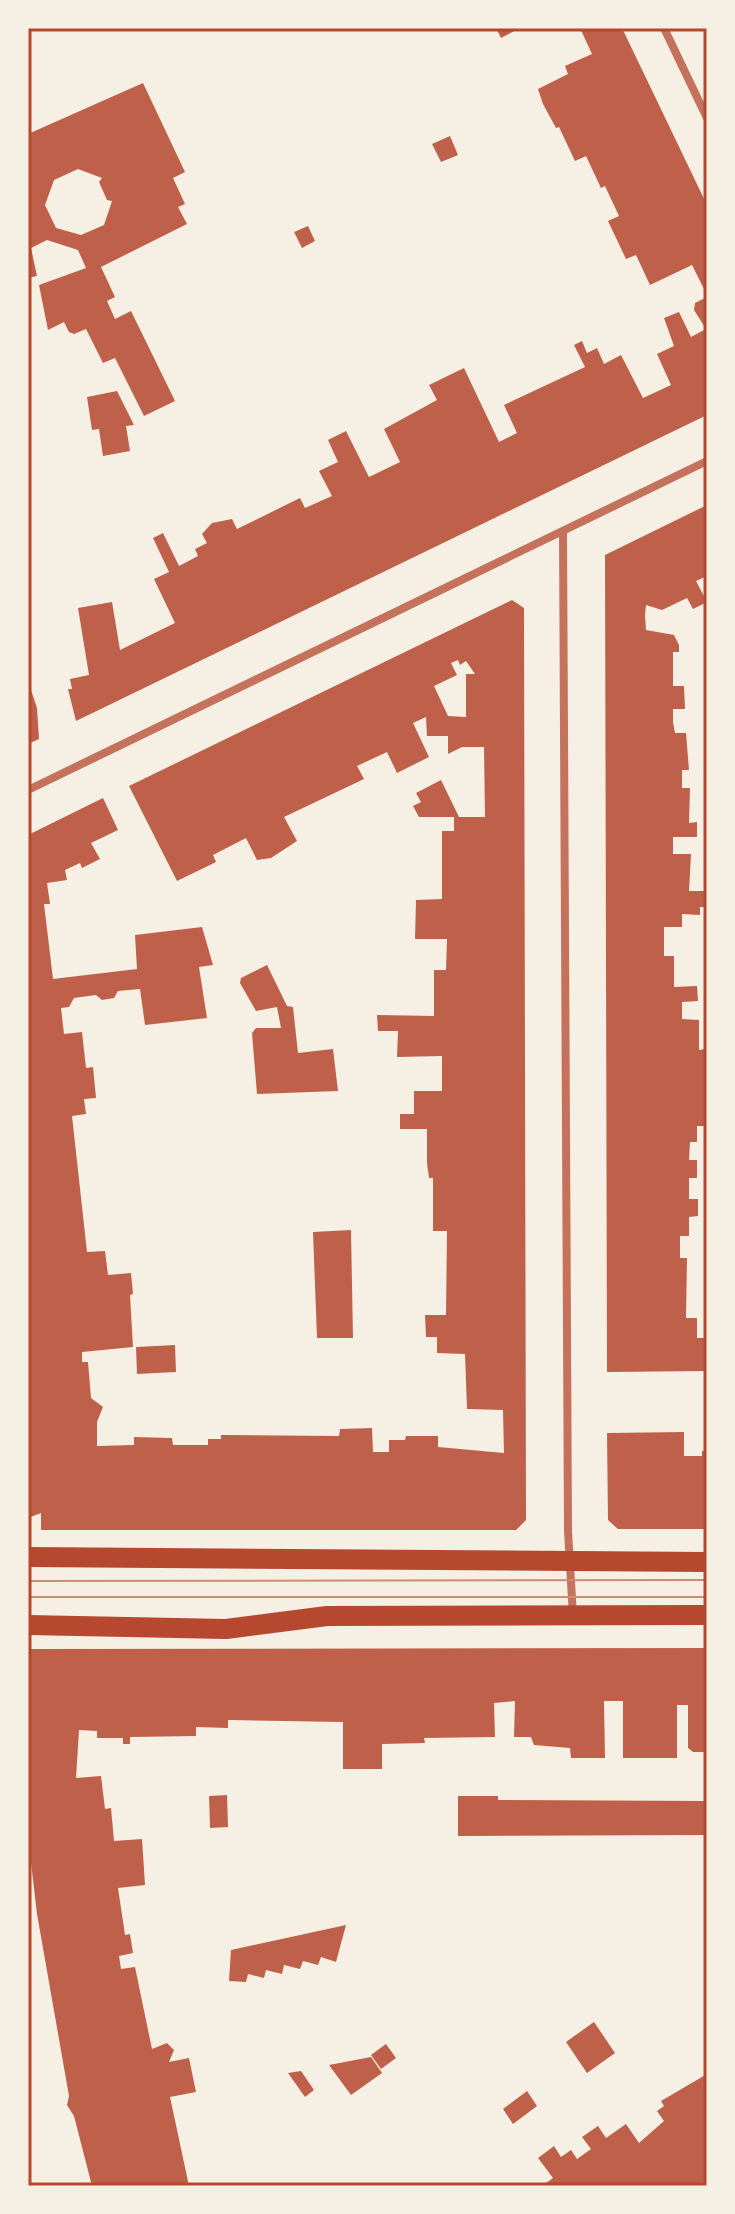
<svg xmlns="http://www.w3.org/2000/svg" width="735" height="2214" font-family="Figtree,sans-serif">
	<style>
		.building { fill: #bf614a; fill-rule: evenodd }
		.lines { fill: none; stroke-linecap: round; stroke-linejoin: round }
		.minor { stroke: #c5725c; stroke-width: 8 }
		.primary { stroke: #b5482f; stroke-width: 20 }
		.tram { stroke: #cf8b77; stroke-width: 2 }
		.neatline { fill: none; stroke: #b5482f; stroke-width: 3 }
	</style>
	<rect width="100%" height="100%" fill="#f6efe4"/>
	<g class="building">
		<path d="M496,28H520L501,38Z"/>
		<path d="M580,28H622L695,180L707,205V295L692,265L650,285L636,255L626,259L608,221L619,216L605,186L601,188L586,156L575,161L559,127L556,128L543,104L538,89L568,74L565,66L592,54Z"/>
		<path d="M143,83L185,172L173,178L185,204L178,207L187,224L101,267L115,297L107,301L115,319L131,311L175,401L144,416L115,358L103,363L86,329L74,334L69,332L64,322L48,330L39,285L86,268L78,250L47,240L31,248L37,276L28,278V134ZM78,169L102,178L99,182L107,200L112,201L104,225L81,235L56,228L45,205L54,180Z"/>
		<path d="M450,136L458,155L441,162L432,144Z"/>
		<path d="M308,226L315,241L302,248L294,232Z"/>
		<path d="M707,297V415L76,721L68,689H72L70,679L89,675L78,608L112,602L120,650L175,623L154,579L169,572L153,538L163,533L179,566L198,556L195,549L207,543L202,534L212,523L232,519L237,529L300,498L305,508L332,496L319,471L338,462L328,440L346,431L369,477L400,462L384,429L437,400L429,385L464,368L499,442L517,433L504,405L585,367L574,345L582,341L587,353L597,348L604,364L621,355L643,398L671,385L657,354L674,346L664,318L679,312L691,337L706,329L694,310L695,303Z"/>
		<path d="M117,391L134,425L126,426L130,451L103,456L99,429L92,430L87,397Z"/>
		<path d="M707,505V576L696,581L707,602L693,609L687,598L662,610L646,605L645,615L646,630L674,635L679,645V652H673V686H684L685,709H673V722L675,733H686L689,770H682V788H690L689,823L697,822V837H673V854H691L689,891H707V907H700V915L682,914V927H664V956H674V987L697,986L698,1001L682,1002V1019L699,1020V1050L705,1049L707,1126H697V1142H690L689,1160H697V1178H689V1199H698V1216L689,1217V1236H680V1258H687L686,1318H697V1338H707V1371L607,1372L605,555Z"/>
		<path d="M512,600L524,608L526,1520L516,1530H41V1513L28,1518V835L103,798L118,830L91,843L100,859L82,868L80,863L65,870L67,880L47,883L50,904H44L53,979L137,969L135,935L202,927L213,965L199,967L207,1018L145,1025L140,989L118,991L114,998L102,1000L96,995L74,998L69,1007L61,1008L64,1034L82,1032L86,1068L93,1067L96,1098L84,1099L86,1114L72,1116L87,1252L105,1251L108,1275L131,1273L133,1294L130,1295L133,1347L82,1352V1362H88L91,1398L103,1407L97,1422V1446L134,1445V1437L172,1438L173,1445H208V1439H221V1435L339,1436L340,1429L372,1428L373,1452H389V1440H405L406,1436H438V1447L504,1453L503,1410L467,1409L465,1354L437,1353V1337H426L425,1315H446L447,1231H433V1178H429L427,1163V1129H400V1114H414V1091H442V1056L397,1057L398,1031H378L377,1015L434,1016V970H446L447,939H415L416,900L442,899V831H454V817H419L413,806L421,802L416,793L441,780L459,817H485L484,747H462L448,754V736H427L426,717L413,723L429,757L397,773L387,752L357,766L364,779L284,817L297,841L271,858L257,860L246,838L213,855L216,862L177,881L129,786ZM458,660L460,665L466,661L475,674H466V717L448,716L434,686L457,675L451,663Z"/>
		<path d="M28,681L37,708L39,739L28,744Z"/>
		<path d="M267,965L287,1006L293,1007L298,1053L333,1049L338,1091L257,1094L252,1033L256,1028H281L277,1007L256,1011L240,983L241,978Z"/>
		<path d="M351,1230L353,1338H317L313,1232Z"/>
		<path d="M175,1345L176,1372L137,1374L136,1347Z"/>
		<path d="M684,1432V1456H702V1451H707V1529H618L608,1520L607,1433Z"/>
		<path d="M707,1648V1752H693L688,1748V1705H677V1758H623V1701H604L605,1758H571L570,1748L534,1745L531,1737H514L515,1701L494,1703L495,1737L424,1738L425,1743L382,1744V1769H343V1722L228,1720V1728L196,1727V1736L130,1737V1744H123V1738H97V1731L79,1730L76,1778L101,1776L105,1809L111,1808L114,1841L142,1839L145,1885L118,1888L125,1935L130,1934L133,1953L119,1956L121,1969L135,1967L152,2049L167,2043L174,2050L169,2062L189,2058L196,2092L170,2097L189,2186H92L74,2116L67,2105L69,2096L37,1914L28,1837V1649Z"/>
		<path d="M227,1795L228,1827L210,1828L209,1796Z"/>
		<path d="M458,1796H498V1800L707,1801V1835L458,1836Z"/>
		<path d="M346,1925L336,1962L321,1957L318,1965L303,1961L300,1969L284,1965L282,1974L266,1970L264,1978L248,1974L246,1982L229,1981L231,1950Z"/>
		<path d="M594,2022L615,2053L587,2073L566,2042Z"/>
		<path d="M386,2044L396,2058L381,2069L371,2055Z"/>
		<path d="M371,2057L382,2073L351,2095L329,2065Z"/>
		<path d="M301,2071L314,2090L305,2097L288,2073Z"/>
		<path d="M707,2074V2186H542L553,2178L538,2158L554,2146L561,2157L571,2150L577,2159L591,2149L582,2137L598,2126L606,2138L626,2124L639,2143L664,2121L657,2111L664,2106L661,2101Z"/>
		<path d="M527,2091L537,2106L513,2124L503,2109Z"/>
	</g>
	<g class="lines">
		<g class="minor">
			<path d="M664,28L707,118"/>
			<path d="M563,533L568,1531L573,1616"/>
			<path d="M28,790L707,461"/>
		</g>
		<g class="primary">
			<path d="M28,1557L707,1562"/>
			<path d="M28,1625L226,1629L327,1616L707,1615"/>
		</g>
		<g class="tram">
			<path d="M28,1581L707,1580"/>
			<path d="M28,1597H707"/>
		</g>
	</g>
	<rect width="735" height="2214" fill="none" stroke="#f6efe4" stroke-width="60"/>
	<rect x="30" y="30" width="675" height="2154" class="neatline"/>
</svg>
